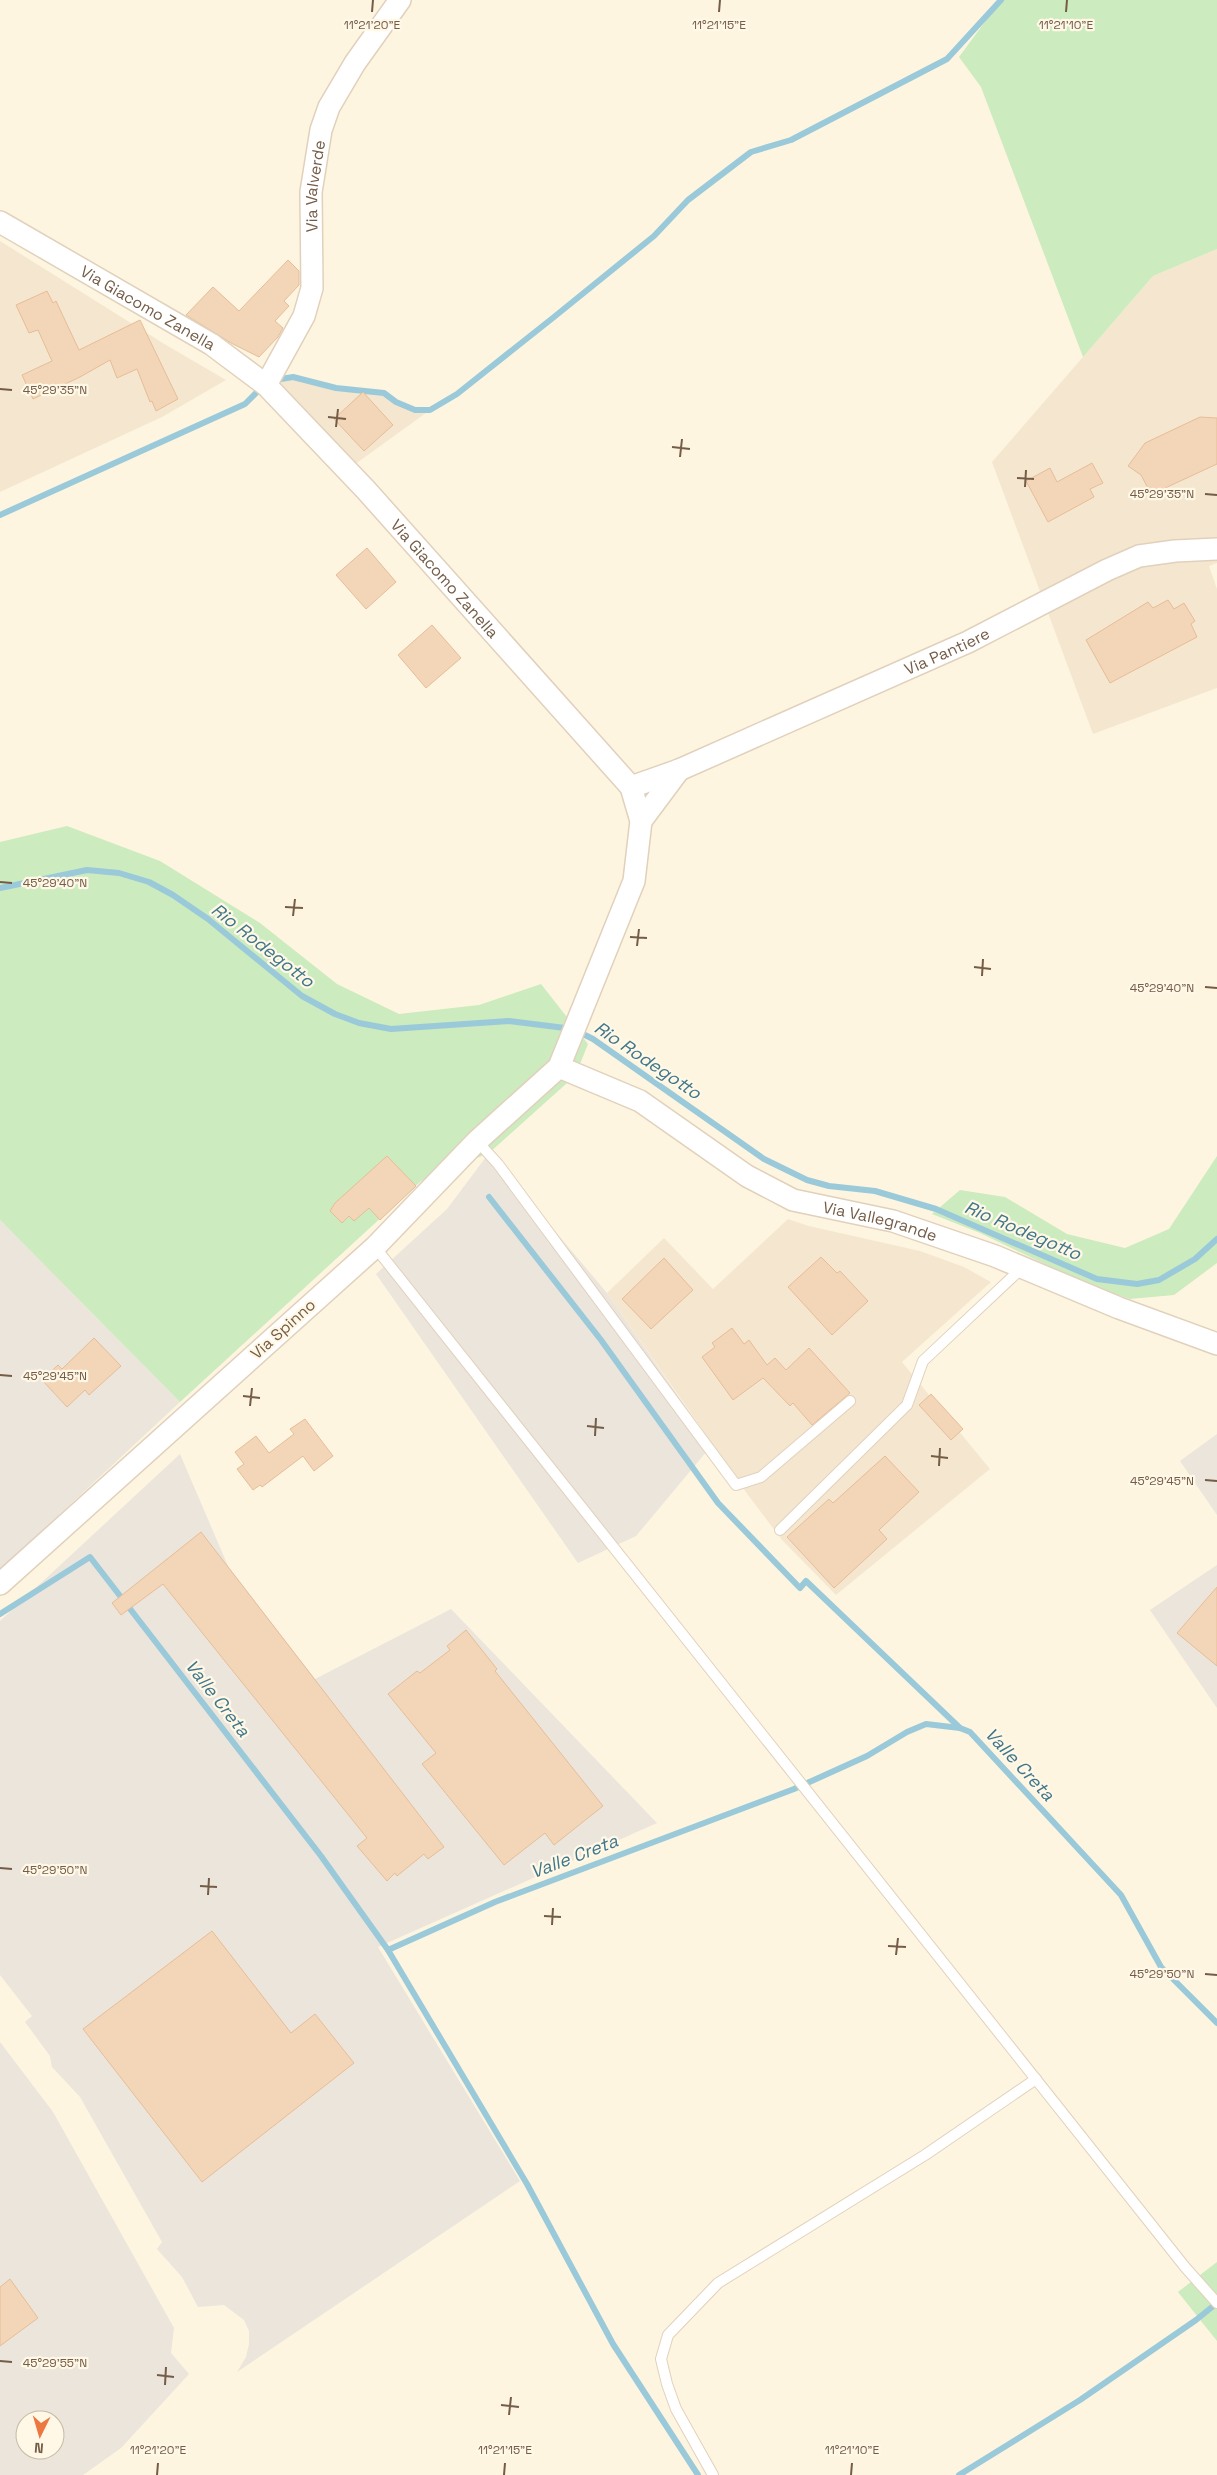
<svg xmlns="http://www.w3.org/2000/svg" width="1217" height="2475" font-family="'Space Grotesk',sans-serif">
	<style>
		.residential { fill: #f5e7cf }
		.industrial { fill: #ebe5dc; fill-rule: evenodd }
		.green { fill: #ccebbf }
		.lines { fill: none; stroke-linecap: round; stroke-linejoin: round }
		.stream { stroke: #9ac9d9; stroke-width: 6 }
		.building { fill: #f3d5b7; stroke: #e6bd97 }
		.lane-casing { stroke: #e1d1bc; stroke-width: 12 }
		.street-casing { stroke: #e1d1bc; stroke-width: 24 }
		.lane { stroke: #fff; stroke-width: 10 }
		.street { stroke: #fff; stroke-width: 21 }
		.ticks { fill: none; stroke: #745c47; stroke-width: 2 }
		.labels { text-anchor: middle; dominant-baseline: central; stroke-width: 4.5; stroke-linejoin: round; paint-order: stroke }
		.street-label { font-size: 16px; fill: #745c47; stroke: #fff8e7 }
		.water-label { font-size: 18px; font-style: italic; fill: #407689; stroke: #fff8e7 }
		.ticks-label { font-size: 12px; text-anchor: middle; fill: #745c47; stroke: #fff8e7; stroke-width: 4.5; stroke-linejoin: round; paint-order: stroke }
	</style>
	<rect width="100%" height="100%" fill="#fdf5e0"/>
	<g class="residential">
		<path d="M0,241L166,345L226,380L162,417L0,492Z"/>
		<path d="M1217,249V563L1209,566L1217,589V688L1093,734L992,462L1153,276Z"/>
		<path d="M293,377L336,388L384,393L415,410H430L347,470L266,385Z"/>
		<path d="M788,1219L809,1226L920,1251L964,1267L991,1282L902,1362L990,1469L836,1595L782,1540L748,1495L607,1293L664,1238L713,1289Z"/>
	</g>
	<g class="industrial">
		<path d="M489,1153L607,1293L712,1445L636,1536L578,1563L376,1274L447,1209Z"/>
		<path d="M0,1220L180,1402L0,1570Z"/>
		<path d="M1217,1434V1515L1180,1461Z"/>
		<path d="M180,1454L228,1566L315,1679L451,1609L657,1823L378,1947L520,2181L237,2372L246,2357L249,2344V2331L244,2320L224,2305L198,2307L182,2277L157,2249L162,2242L80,2097L52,2067L50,2056L25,2022L32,2016L0,1975V1621Z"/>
		<path d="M1217,1565V1708L1150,1610Z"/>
		<path d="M0,2042L53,2112L174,2328L171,2353L189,2374L121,2448L83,2475H0ZM25,2420H55V2450H25Z"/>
	</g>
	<g class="green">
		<path d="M1001,0H1217V249L1153,276L1083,357L981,87L959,57Z"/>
		<path d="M67,826L160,861L260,923L337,984L399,1014L479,1005L541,984L588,1044L578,1069L567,1083L489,1153L421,1181L180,1402L0,1220V842Z"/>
		<path d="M1217,1156V1263L1174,1295L1130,1299L1091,1286L980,1233L932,1214L960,1190L1005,1197L1067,1234L1125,1248L1169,1229Z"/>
		<path d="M1217,2262V2341L1178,2292Z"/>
	</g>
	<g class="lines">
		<g class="stream">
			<path d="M275,380L293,377L336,388L384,393L396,402L415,410H430L457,394L554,317L654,236L688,200L751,152L791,140L947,59L1001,0"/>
			<path d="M0,515L245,404L263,386"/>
			<path d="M0,888L87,870L119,873L149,882L173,895L208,919L302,996L335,1014L359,1023L391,1029L509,1021L573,1029L593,1039L764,1159L807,1180L829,1186L875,1191L936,1209L1097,1279L1137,1284L1159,1280L1195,1259L1217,1239"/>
			<path d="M489,1197L601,1340L718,1503L800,1588L806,1581L960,1728"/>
			<path d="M0,1614L90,1557L321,1856L388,1950L527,2184L613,2344L698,2475"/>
			<path d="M388,1950L495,1902L794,1789L867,1756L907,1732L926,1724L960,1728L970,1732L1121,1895L1161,1967L1217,2023"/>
			<path d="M959,2475L1080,2400L1196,2320L1217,2303"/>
		</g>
	</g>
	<g class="building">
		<path d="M288,260L299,271V285L284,301L289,306L275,321L283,328L278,337L259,357L231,343L186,315L213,287L239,311Z"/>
		<path d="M47,291L53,303L56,301L79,350L140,320L178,399L156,411L152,401L150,402L137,369L117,378L110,360L80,377L33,399L22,375L52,361L38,330L29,333L16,305Z"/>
		<path d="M363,392L393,425L364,451L334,419Z"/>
		<path d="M1200,417L1217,418V464L1163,489L1150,492L1141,475L1128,466L1145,443Z"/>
		<path d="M1092,463L1103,483L1090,489L1094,497L1048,522L1026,481L1050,468L1057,482Z"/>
		<path d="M367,548L396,582L366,609L336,575Z"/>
		<path d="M1168,600L1174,609L1184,603L1195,621L1191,624L1197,637L1110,683L1086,640L1148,602L1153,608Z"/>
		<path d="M432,625L461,658L426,688L398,655Z"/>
		<path d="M387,1156L416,1186L380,1220L369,1208L354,1221L349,1216L342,1223L330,1211L335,1203Z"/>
		<path d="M821,1257L837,1273L840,1271L868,1301L832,1335L788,1287Z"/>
		<path d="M664,1258L693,1290L651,1329L622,1299Z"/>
		<path d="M732,1328L744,1344L749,1340L767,1365L775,1358L786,1370L809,1348L850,1393L812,1425L793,1403L790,1406L763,1378L733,1400L702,1357L715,1347L712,1343Z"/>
		<path d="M94,1338L121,1366L89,1395L85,1390L67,1407L42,1380L58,1365L62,1369Z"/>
		<path d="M931,1394L963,1429L951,1440L919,1405Z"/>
		<path d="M305,1419L333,1456L314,1471L303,1456L262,1487L260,1485L253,1490L237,1469L244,1464L235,1452L256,1436L269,1453L294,1434L290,1429Z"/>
		<path d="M885,1456L919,1492L879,1530L887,1539L834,1588L787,1537L829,1499L833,1503Z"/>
		<path d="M201,1532L444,1847L428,1859L424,1854L397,1876L395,1873L387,1881L357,1846L367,1838L163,1584L121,1615L112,1603Z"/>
		<path d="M1217,1587V1666L1177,1633Z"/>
		<path d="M466,1630L497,1669L495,1671L603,1806L554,1845L545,1833L504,1865L422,1764L436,1753L388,1694L417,1671L420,1673L450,1650L447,1646Z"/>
		<path d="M212,1931L291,2033L315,2014L354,2063L202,2182L83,2029Z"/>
		<path d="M10,2279L38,2318L0,2346V2287Z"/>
	</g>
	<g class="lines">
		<g class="lane-casing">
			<g id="lane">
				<path d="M477,1141L498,1164L736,1485L761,1477L850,1401"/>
				<path d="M375,1247L1185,2267L1217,2303"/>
				<path d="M780,1530L907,1405L923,1361L1023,1267"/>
				<path d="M713,2475L676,2409L667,2384L661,2359L668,2335L718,2283L925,2155L1036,2079"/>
			</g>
		</g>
		<g class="street-casing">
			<g id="street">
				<path id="s1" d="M0,222L211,344L266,385L366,490L631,787L641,821L634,881L559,1067L477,1141L375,1247L0,1584"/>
				<path id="s2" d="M266,385L304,316L312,288L311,192L321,130L329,107L355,63L400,0"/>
				<path id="s3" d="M631,787L679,770L968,642L1107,570L1139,556L1175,551L1217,549"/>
				<path d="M641,821L679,770"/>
				<path id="s4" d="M559,1067L640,1101L747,1176L793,1200L893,1221L995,1256L1119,1308L1217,1344"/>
			</g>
		</g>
		<use href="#lane" class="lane"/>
		<use href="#street" class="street"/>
	</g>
	<path class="ticks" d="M372,12L373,0M719,12L720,0M1066,12L1067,0M0,389L12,390M328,417L346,419M336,427L338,409M672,447L690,449M680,457L682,439M1017,478L1034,479M1025,487L1026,470M1205,494L1217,495M0,882L12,883M285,907L303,908M293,916L295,899M630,937L647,938M637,946L639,929M974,967L991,969M982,976L983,959M1205,987L1217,988M0,1375L12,1376M243,1396L260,1398M250,1406L252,1388M587,1426L604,1428M595,1436L596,1418M931,1456L948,1458M939,1466L940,1448M1205,1480L1217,1481M0,1868L12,1869M200,1886L217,1887M208,1895L209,1878M544,1916L561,1917M552,1925L553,1908M888,1946L906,1947M896,1955L898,1938M1205,1974L1217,1975M0,2361L12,2362M157,2375L174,2377M165,2385L166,2367M501,2405L519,2407M509,2415L511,2397M157,2475L158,2463M504,2475L505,2463M851,2475L852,2463"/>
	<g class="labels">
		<g class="street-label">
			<text stroke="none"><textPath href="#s2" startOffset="210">Via Valverde</textPath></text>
			<text stroke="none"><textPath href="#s1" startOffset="171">Via Giacomo Zanella</textPath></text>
			<text stroke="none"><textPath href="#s1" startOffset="576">Via Giacomo Zanella</textPath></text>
			<text stroke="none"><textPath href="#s3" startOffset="344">Via Pantiere</textPath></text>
			<text stroke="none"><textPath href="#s4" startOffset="360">Via Vallegrande</textPath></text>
			<text transform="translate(283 1329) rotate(-42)">Via Spinno</text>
		</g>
		<g class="water-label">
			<text transform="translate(263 945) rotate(38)">Rio Rodegotto</text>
			<text transform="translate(648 1060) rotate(34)">Rio Rodegotto</text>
			<text transform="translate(1023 1230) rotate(23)">Rio Rodegotto</text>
			<text transform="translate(218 1698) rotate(52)">Valle Creta</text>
			<text transform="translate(1020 1764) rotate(47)">Valle Creta</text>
			<text transform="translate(574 1856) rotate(-21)">Valle Creta</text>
		</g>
	</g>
	<g class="ticks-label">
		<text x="372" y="29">11°21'20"E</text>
		<text x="719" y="29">11°21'15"E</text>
		<text x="1066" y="29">11°21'10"E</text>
		<text x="55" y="394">45°29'35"N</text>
		<text x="1162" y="498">45°29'35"N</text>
		<text x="55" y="887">45°29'40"N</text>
		<text x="1162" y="992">45°29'40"N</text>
		<text x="55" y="1380">45°29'45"N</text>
		<text x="1162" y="1485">45°29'45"N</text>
		<text x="55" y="1874">45°29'50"N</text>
		<text x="1162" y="1978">45°29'50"N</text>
		<text x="55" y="2367">45°29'55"N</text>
		<text x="158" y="2454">11°21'20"E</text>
		<text x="505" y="2454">11°21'15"E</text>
		<text x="852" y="2454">11°21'10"E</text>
	</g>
	<g transform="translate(40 2435) rotate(185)"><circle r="24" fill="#fff8e7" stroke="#c7baa7"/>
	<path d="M0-4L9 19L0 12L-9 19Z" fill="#ec7741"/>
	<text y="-8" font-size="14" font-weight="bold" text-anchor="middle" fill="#745c47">N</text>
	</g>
</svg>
